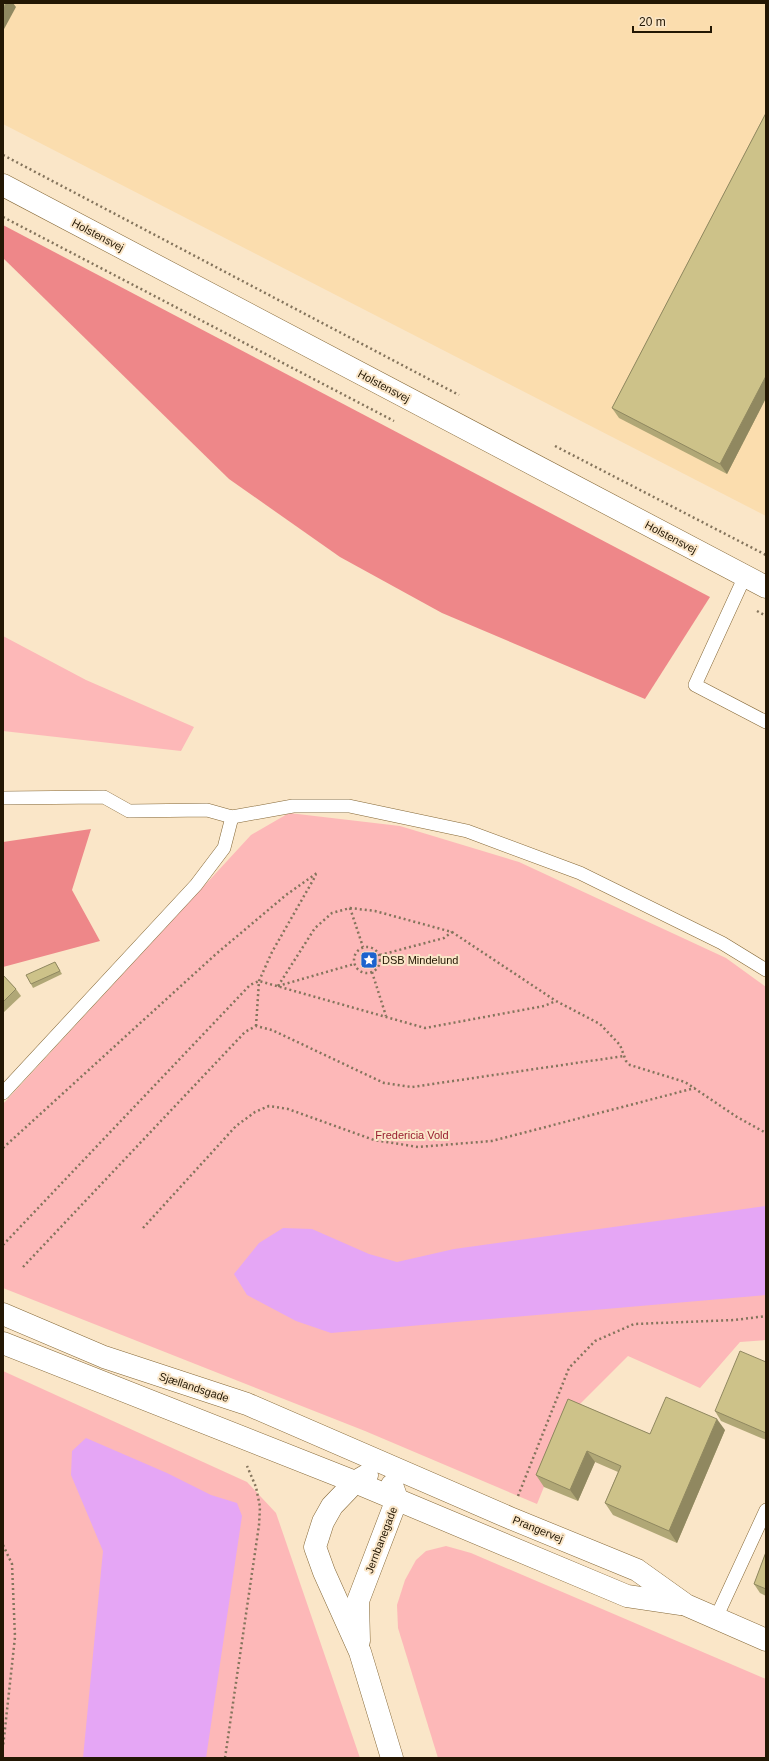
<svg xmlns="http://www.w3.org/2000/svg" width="769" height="1761" font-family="Helvetica,sans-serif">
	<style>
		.built { fill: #fbddae }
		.green { fill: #fdb8b8 }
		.forest { fill: #ee8789 }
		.water { fill: #e5a6f5 }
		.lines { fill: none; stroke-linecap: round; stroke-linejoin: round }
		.lane-casing { stroke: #856837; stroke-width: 14 }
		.secondary-casing { stroke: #856837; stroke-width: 23 }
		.path { stroke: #84745c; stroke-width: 2.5; stroke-dasharray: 2 3; stroke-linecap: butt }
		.lane { stroke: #fff; stroke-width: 13 }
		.secondary { stroke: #fff; stroke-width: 22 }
		.wall { fill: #b0a776 }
		.shaded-wall { fill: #908860 }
		.building { fill: #cdc289; stroke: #908860 }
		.labels { text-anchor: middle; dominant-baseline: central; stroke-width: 4; stroke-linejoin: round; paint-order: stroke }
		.street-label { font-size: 11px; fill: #231704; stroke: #fae6c8 }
		.poi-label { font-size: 11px; fill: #231704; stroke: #fae6c8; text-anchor: start }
		.park-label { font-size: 11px; fill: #981e2f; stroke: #fae6c8 }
	</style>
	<rect width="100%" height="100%" fill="#fae6c8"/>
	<path class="built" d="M3,3H766V516L3,124Z"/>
	<g class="green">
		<path d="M3,636L86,680L194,727L181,751L3,731Z"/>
		<path d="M289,813L400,826L519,862L726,958L766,987V1340L740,1342L700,1388L628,1356L576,1408L537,1504L365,1431L3,1288V1104L251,835Z"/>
		<path d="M3,1371L247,1482L276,1513L360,1758H3Z"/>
		<path d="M446,1546L471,1553L766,1679V1758H438L398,1628L397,1605L405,1580L416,1560L426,1551Z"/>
	</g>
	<g class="forest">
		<path d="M3,225L710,597L645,699L442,613L340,557L229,479L3,258Z"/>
		<path d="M91,829L72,890L100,941L3,967V842Z"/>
	</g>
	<g class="water">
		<path d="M766,1206V1295L331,1333L296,1321L247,1295L234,1274L259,1243L283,1228L312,1229L369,1254L397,1262L454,1249Z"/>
		<path d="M86,1438L167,1473L211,1495L237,1503L242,1516L206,1758H83L103,1551L71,1475L72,1451Z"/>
	</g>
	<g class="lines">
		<g class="lane-casing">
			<g id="lane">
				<path d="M745,576L695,685L766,722"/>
				<path d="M3,798L104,797L129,811L207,810L232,817L293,806H349L467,831L580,873L722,943L766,970"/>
				<path d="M3,1093L196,885L224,848L232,817"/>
				<path d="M716,1618L766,1510"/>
			</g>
		</g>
		<g class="secondary-casing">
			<g id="secondary">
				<path d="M3,185L766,587"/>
				<path d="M3,1314L104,1357L247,1404L510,1518L637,1570L686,1605L766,1640"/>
				<path d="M3,1343L355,1482L627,1596L681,1604"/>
				<path d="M367,1475L355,1482L332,1506L323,1522L315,1547L324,1572L360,1652L392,1758"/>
				<path d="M359,1641L358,1601L397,1499L392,1485"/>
			</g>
		</g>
		<g class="path">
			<path d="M3,155L459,395"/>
			<path d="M3,217L394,421"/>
			<path d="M555,446L766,555"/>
			<path d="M757,611L766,616"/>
			<path d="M350,908L363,947"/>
			<circle cx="367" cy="960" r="13"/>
			<path d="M380,955L444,938L452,932"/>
			<path d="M372,972L386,1016"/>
			<path d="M278,986L315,928L332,913L350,908L375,911L452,932L556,1001L600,1024L620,1045L626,1061L630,1065L685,1082L737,1117L766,1133"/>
			<path d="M278,986L354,964"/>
			<path d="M256,1026L259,981L272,952L316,875"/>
			<path d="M3,1148L216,954L286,895L317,873"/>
			<path d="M143,1228L236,1126L255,1112L269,1106L288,1109L374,1140L418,1147L492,1141L695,1088"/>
			<path d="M3,1245L250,985L259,981L425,1028L544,1006L556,1001"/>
			<path d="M23,1267L245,1032L256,1026L272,1030L384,1083L412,1087L624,1056"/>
			<path d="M518,1496L569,1368L595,1341L634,1324L735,1320L766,1316"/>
			<path d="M3,1545L12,1564L15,1637L3,1747"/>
			<path d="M225,1758L259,1525L260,1507L256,1487L247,1466"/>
		</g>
		<use href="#lane" class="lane"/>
		<use href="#secondary" class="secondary"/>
	</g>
	<g class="wall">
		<path d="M766,113V398L727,474L619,418L612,408Z"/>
		<path d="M55,962L62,974L33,988L31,984Z"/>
		<path d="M3,975L16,989L21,996L3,1013Z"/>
		<path d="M766,1362V1440L721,1421L715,1411Z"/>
		<path d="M568,1399L650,1434L725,1430L677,1543L613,1515L605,1503L618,1472L595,1462L578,1501L544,1487L536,1475Z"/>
		<path d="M766,1552V1596L760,1593L754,1584Z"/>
	</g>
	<g class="shaded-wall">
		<path d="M6,3H13L16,7L3,31V9Z"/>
		<path d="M766,376V398L727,474L720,464Z"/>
		<path d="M717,1419L725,1430L677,1543L669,1531Z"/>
		<path d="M587,1451L595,1462L578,1501L570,1490Z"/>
	</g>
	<g class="building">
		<path d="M3,3H6L3,9Z"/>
		<path d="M766,113V376L720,464L612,408Z"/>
		<path d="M55,962L60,971L31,984L26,975Z"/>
		<path d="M3,975L16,989L3,1002Z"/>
		<path d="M740,1351L766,1362V1433L715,1411Z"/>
		<path d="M666,1397L717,1419L669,1531L605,1503L621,1466L587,1451L570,1490L536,1475L568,1399L650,1434Z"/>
		<path d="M766,1552V1589L754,1584Z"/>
	</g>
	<defs>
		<g id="sight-square" transform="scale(0.9)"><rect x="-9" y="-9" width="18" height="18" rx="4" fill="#1c63ce" stroke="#fae6c8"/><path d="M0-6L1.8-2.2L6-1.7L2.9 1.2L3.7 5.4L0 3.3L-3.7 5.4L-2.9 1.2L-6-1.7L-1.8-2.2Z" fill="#fff"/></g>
	</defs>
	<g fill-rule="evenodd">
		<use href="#sight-square" x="369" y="960"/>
	</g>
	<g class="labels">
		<g class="street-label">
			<text transform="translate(98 235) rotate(28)">Holstensvej</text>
			<text transform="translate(384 386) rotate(28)">Holstensvej</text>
			<text transform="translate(671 537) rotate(28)">Holstensvej</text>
			<text transform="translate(194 1387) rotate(18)">Sjællandsgade</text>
			<text transform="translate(538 1529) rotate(22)">Prangervej</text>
			<text transform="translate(381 1540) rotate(-69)">Jernbanegade</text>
		</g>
		<g class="poi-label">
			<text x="382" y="960">DSB Mindelund</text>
		</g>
		<g class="park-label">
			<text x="412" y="1135">Fredericia Vold</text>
		</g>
	</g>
	<rect width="769" height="1761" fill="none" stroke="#231704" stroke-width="8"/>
	<path d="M633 26v6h78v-6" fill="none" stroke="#231704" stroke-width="2"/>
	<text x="639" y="26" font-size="12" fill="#231704" stroke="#fae6c8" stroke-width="3" paint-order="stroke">20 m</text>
</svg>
